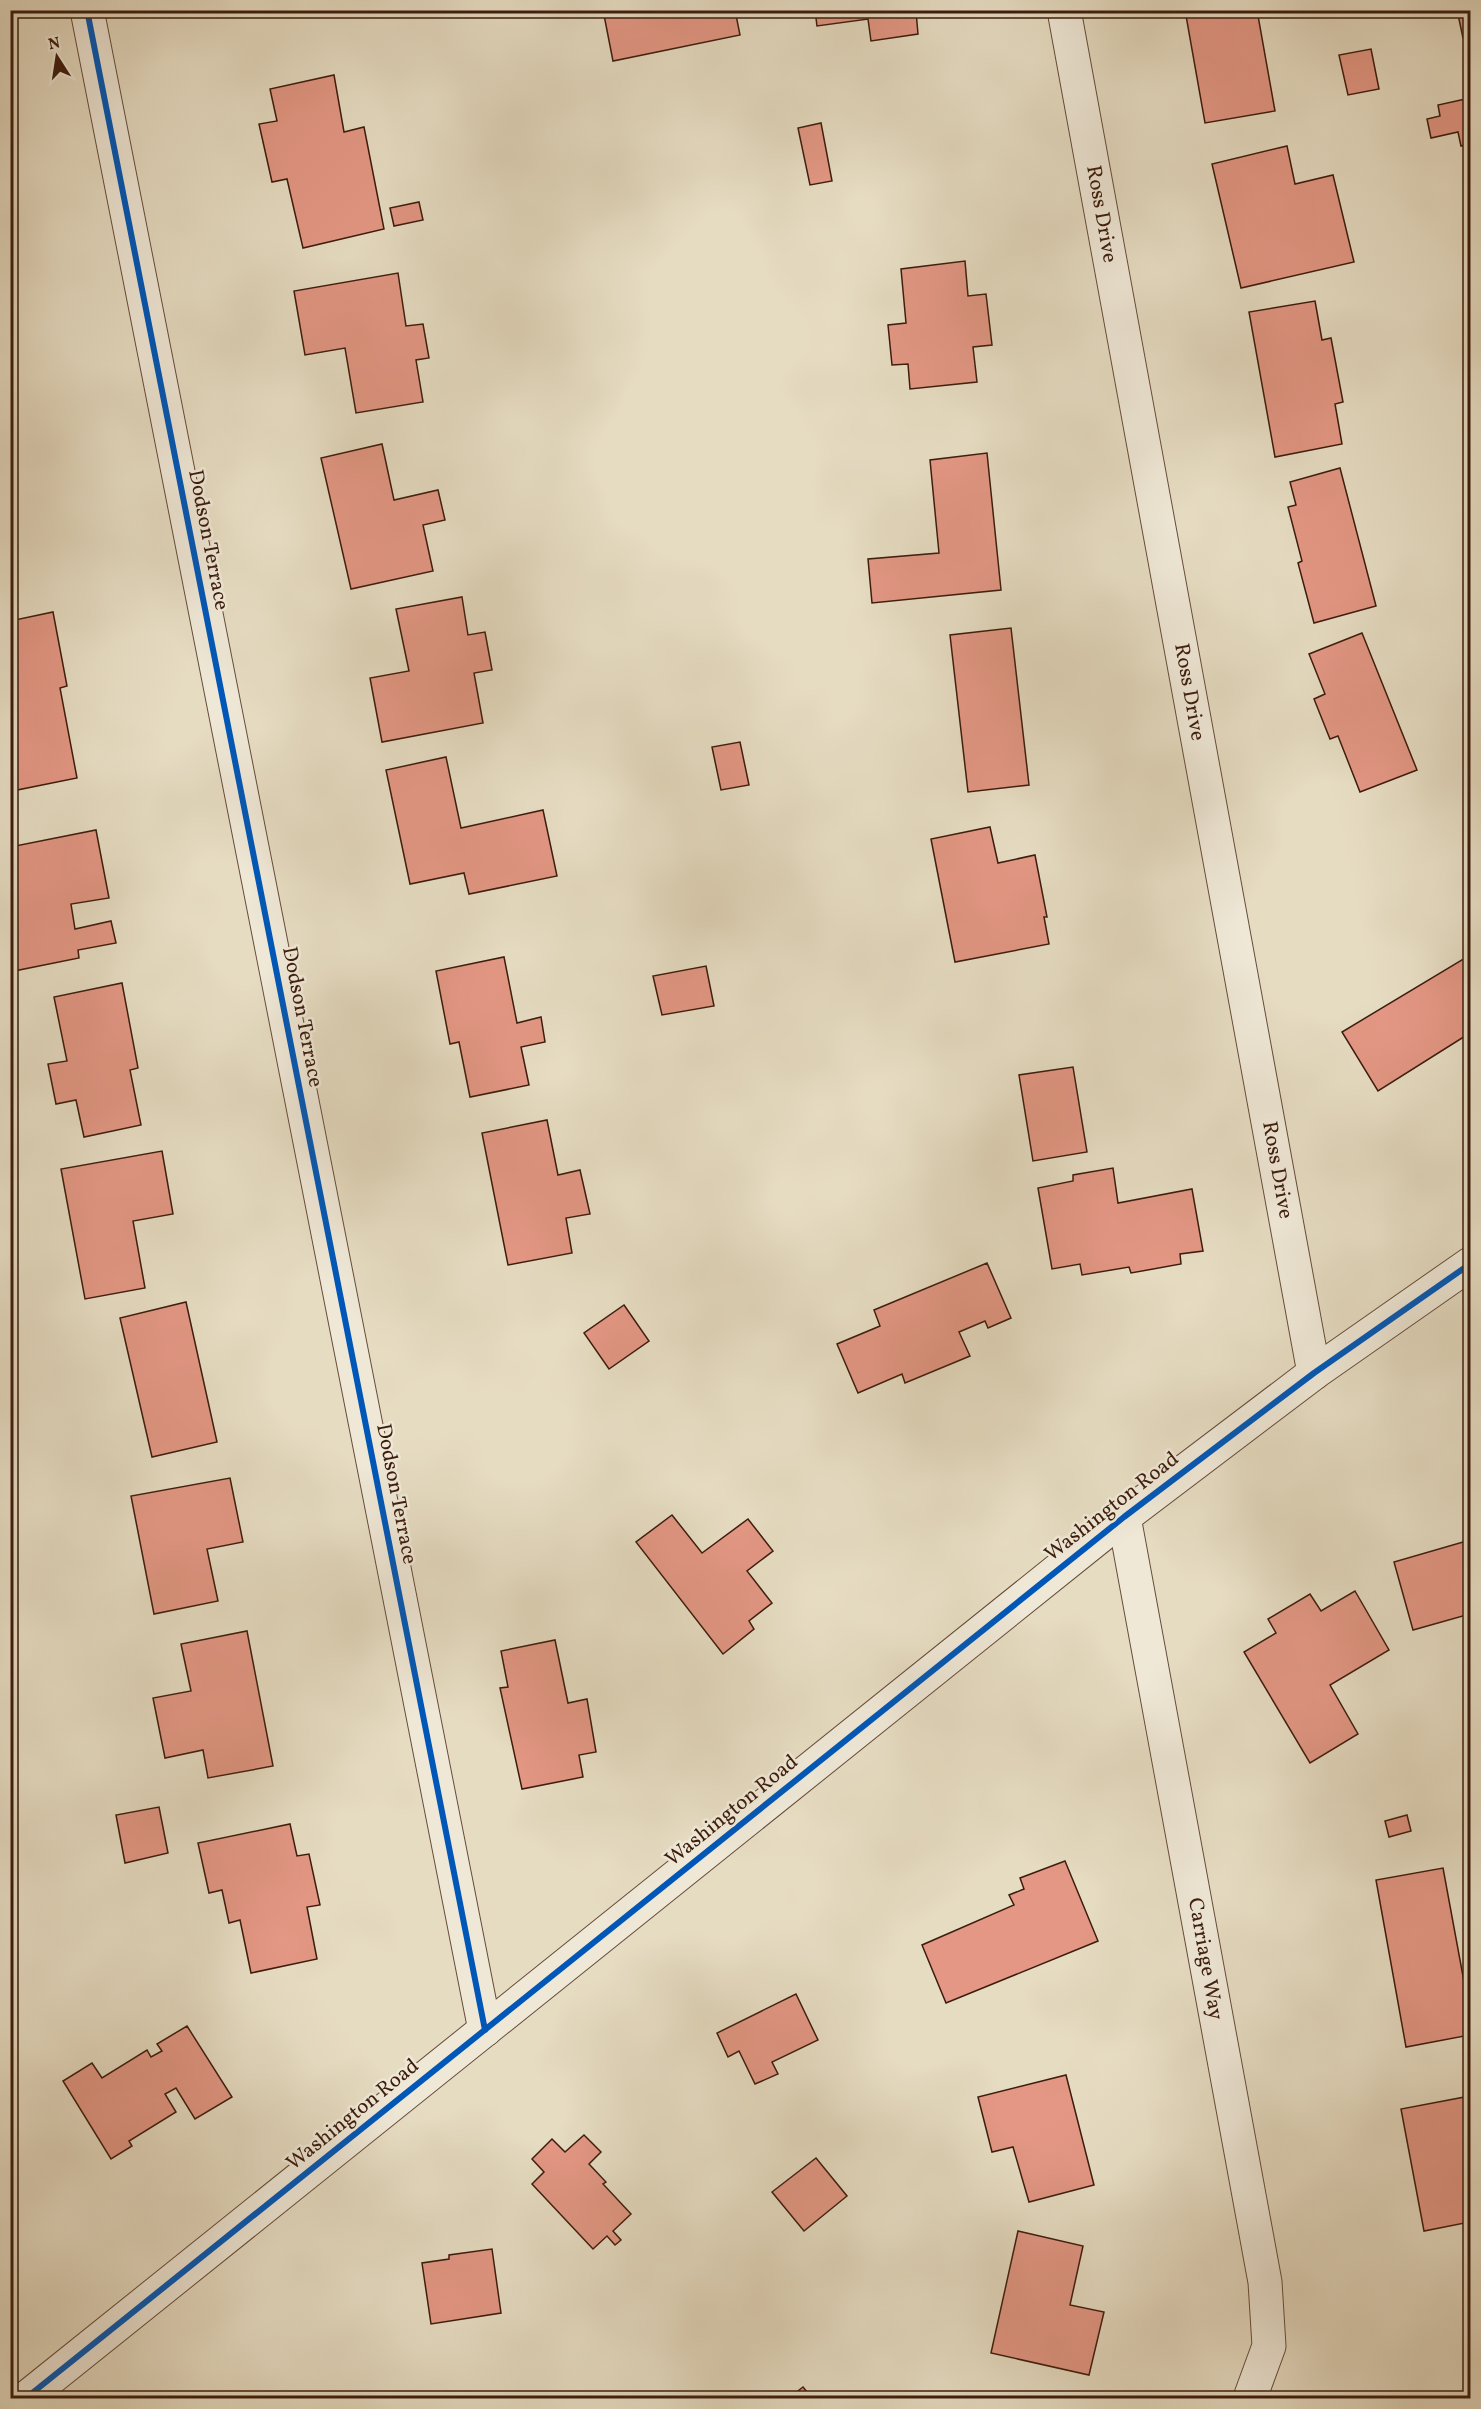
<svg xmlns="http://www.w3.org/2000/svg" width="1481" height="2409" font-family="Vollkorn,serif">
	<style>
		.building { fill: #e39784; stroke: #3c1c0d; stroke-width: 1.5 }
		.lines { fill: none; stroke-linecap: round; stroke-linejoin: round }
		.minor-casing { stroke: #664c3a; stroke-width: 35 }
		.tertiary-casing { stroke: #664c3a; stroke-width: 35 }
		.minor { stroke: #efe8d7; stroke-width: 33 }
		.tertiary { stroke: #efe8d7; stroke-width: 33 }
		.cycleway-casing { stroke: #efe8d7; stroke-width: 10 }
		.cycleway { stroke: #0057b8; stroke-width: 6 }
		.labels { text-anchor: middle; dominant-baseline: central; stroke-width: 5; stroke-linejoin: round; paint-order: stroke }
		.street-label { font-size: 21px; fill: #3c1c0d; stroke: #efe8d7 }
	</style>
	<rect width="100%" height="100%" fill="#e6dcc2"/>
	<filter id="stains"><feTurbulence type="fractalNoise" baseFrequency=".00333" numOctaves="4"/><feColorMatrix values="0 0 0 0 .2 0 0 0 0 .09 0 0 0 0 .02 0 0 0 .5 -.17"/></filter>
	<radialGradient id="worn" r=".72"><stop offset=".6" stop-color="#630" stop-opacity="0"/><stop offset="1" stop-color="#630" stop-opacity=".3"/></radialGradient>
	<g class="building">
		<path d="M603,10H735L740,35L613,61Z"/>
		<path d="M815,10H918L916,11L918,34L871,41L868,19L817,26Z"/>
		<path d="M1185,10H1257L1275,111L1205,123Z"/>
		<path d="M1457,10H1470V37L1463,38Z"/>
		<path d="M1371,49L1379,89L1348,95L1339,55Z"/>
		<path d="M334,75L344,132L364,127L384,229L303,248L287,179L272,182L259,124L277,121L270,89Z"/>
		<path d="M1470,98V144L1461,146L1458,132L1431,138L1427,119L1440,116L1438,105Z"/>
		<path d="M821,123L832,181L810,185L798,128Z"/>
		<path d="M1287,146L1295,184L1333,175L1354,262L1241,288L1212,164Z"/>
		<path d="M419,202L423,220L394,226L390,208Z"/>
		<path d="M965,261L968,296L986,294L992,345L973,347L977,382L910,389L908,364L892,365L888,325L906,323L901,269Z"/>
		<path d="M398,273L406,326L423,324L429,358L416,360L423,402L356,413L345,348L305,355L294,291Z"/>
		<path d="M1315,301L1322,340L1331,338L1343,402L1335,404L1342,444L1275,457L1249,312Z"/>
		<path d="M382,444L394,500L438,490L445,520L423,525L433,571L351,589L321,458Z"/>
		<path d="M987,453L1001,590L872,603L868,559L939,553L930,460Z"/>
		<path d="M1340,468L1376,606L1314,623L1298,563L1302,561L1288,507L1296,505L1290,482Z"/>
		<path d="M462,597L468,635L485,632L492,670L474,673L483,723L382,742L370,678L409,671L396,609Z"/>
		<path d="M53,612L67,686L60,688L77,778L17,790L10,758V621Z"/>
		<path d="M1011,628L1029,785L968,792L950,635Z"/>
		<path d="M1362,633L1417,770L1360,792L1338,736L1330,739L1314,699L1325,694L1309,654Z"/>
		<path d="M740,742L749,785L721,790L712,747Z"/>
		<path d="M446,757L461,828L543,810L557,876L469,894L464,873L410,884L386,770Z"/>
		<path d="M990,827L998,863L1035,855L1047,917H1044L1049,944L955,962L931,839Z"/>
		<path d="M96,830L109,898L71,904L75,929L111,921L116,943L78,950L79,958L14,971L10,953V847Z"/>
		<path d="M1470,955V1033L1378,1091L1342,1032Z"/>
		<path d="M504,957L517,1023L541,1017L545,1042L521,1047L529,1085L470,1097L459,1042L450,1044L436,971Z"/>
		<path d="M706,966L714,1006L662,1015L653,976Z"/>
		<path d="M122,983L138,1068L130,1070L141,1125L84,1137L76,1100L56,1104L48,1064L67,1061L54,997Z"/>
		<path d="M1073,1067L1087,1152L1033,1161L1019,1075Z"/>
		<path d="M547,1120L558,1175L580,1170L590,1214L566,1218L572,1253L508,1265L482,1133Z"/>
		<path d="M162,1151L173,1214L133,1221L145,1288L85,1299L61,1169Z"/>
		<path d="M1113,1168L1118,1203L1192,1189L1203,1251L1180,1254L1181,1264L1131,1273L1129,1267L1082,1275L1080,1264L1052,1269L1038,1188L1073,1181V1175Z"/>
		<path d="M987,1263L1011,1318L988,1328L985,1321L959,1332L970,1356L905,1383L902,1374L858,1393L837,1344L880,1326L874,1310Z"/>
		<path d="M186,1302L217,1442L152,1457L120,1318Z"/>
		<path d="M624,1305L649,1341L609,1369L584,1333Z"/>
		<path d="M230,1478L243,1542L207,1549L218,1601L154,1614L131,1496Z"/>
		<path d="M672,1515L702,1553L748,1519L773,1551L747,1571L772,1603L749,1621L754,1629L723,1654L636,1542Z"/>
		<path d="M1470,1540V1614L1413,1630L1394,1562Z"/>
		<path d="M1355,1591L1389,1650L1330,1685L1358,1734L1310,1763L1244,1652L1276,1633L1268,1619L1310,1594L1321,1611Z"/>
		<path d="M247,1631L273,1766L208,1778L203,1750L165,1758L153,1698L191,1691L181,1644Z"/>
		<path d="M555,1640L568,1703L587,1699L596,1752L579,1755L583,1777L522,1789L500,1688L508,1687L501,1651Z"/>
		<path d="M159,1807L168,1853L125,1863L116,1815Z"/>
		<path d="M1407,1815L1411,1831L1389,1837L1385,1821Z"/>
		<path d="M290,1824L297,1856L309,1854L320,1905L307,1907L317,1959L251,1973L240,1920L229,1923L222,1890L209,1893L198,1843Z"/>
		<path d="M1065,1861L1098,1941L946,2003L922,1945L1014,1905L1009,1895L1024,1889L1020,1878Z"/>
		<path d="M1443,1868L1470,2014V2035L1406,2047L1376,1880Z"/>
		<path d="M796,1994L818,2040L772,2062L778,2074L755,2084L739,2051L728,2057L717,2033Z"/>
		<path d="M187,2026L232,2097L195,2119L176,2088L165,2094L176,2112L129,2141L132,2146L111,2159L63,2081L92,2063L102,2078L147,2050L151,2057L162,2051L157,2044Z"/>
		<path d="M1066,2075L1094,2185L1029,2202L1013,2147L992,2152L978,2097Z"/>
		<path d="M1470,2096V2222L1424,2231L1401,2109Z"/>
		<path d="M584,2135L601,2152L589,2164L606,2182L603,2184L631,2214L613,2231L621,2240L615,2245L607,2236L593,2249L532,2184L544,2172L532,2159L552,2139L565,2152Z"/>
		<path d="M816,2158L847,2196L804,2231L772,2192Z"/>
		<path d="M1018,2231L1083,2246L1070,2305L1104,2312L1089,2375L991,2353Z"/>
		<path d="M492,2249L501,2313L431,2324L422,2263L449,2259V2255Z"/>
		<path d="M803,2387L812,2398H789Z"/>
	</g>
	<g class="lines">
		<g class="minor-casing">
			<g id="minor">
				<path d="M87,10L485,2030"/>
				<path d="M1064,10L1314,1373"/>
				<path d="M1124,1517L1265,2282L1269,2346L1250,2398"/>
			</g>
		</g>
		<g class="tertiary-casing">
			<path id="tertiary" d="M26,2398L1124,1517L1314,1373L1470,1264"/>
		</g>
		<use href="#minor" class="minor"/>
		<use href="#tertiary" class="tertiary"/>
		<g class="cycleway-casing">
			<g id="cycleway">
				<path d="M87,10L485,2030"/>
				<path d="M26,2398L1124,1517L1314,1373L1470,1264"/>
			</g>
		</g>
		<use href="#cycleway" class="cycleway"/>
	</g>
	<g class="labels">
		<g class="street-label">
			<text transform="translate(1101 214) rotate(80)">Ross Drive</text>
			<text transform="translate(208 540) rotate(79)">Dodson Terrace</text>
			<text transform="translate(1189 692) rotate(80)">Ross Drive</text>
			<text transform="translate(302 1017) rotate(79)">Dodson Terrace</text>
			<text transform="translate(1277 1170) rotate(80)">Ross Drive</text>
			<text transform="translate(396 1494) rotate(79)">Dodson Terrace</text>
			<text transform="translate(1112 1507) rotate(-38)">Washington Road</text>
			<text transform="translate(732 1811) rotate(-39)">Washington Road</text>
			<text transform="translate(1205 1959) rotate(80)">Carriage Way</text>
			<text transform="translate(353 2115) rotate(-39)">Washington Road</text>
		</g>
	</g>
	<rect width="1481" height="2409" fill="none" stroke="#e6dcc2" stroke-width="36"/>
	<rect x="12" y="12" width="1457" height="2385" fill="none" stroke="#3c1c0d" stroke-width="3"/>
	<rect x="18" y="18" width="1445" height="2373" fill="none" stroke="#3c1c0d" stroke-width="1.5"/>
	<g transform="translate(57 57) rotate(348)" stroke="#efe8d7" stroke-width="4.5" paint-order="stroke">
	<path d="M0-4.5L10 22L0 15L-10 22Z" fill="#3c1c0d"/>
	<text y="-9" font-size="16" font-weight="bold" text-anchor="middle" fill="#3c1c0d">N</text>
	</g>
	<rect width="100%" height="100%" filter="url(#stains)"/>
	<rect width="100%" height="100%" fill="url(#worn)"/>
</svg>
